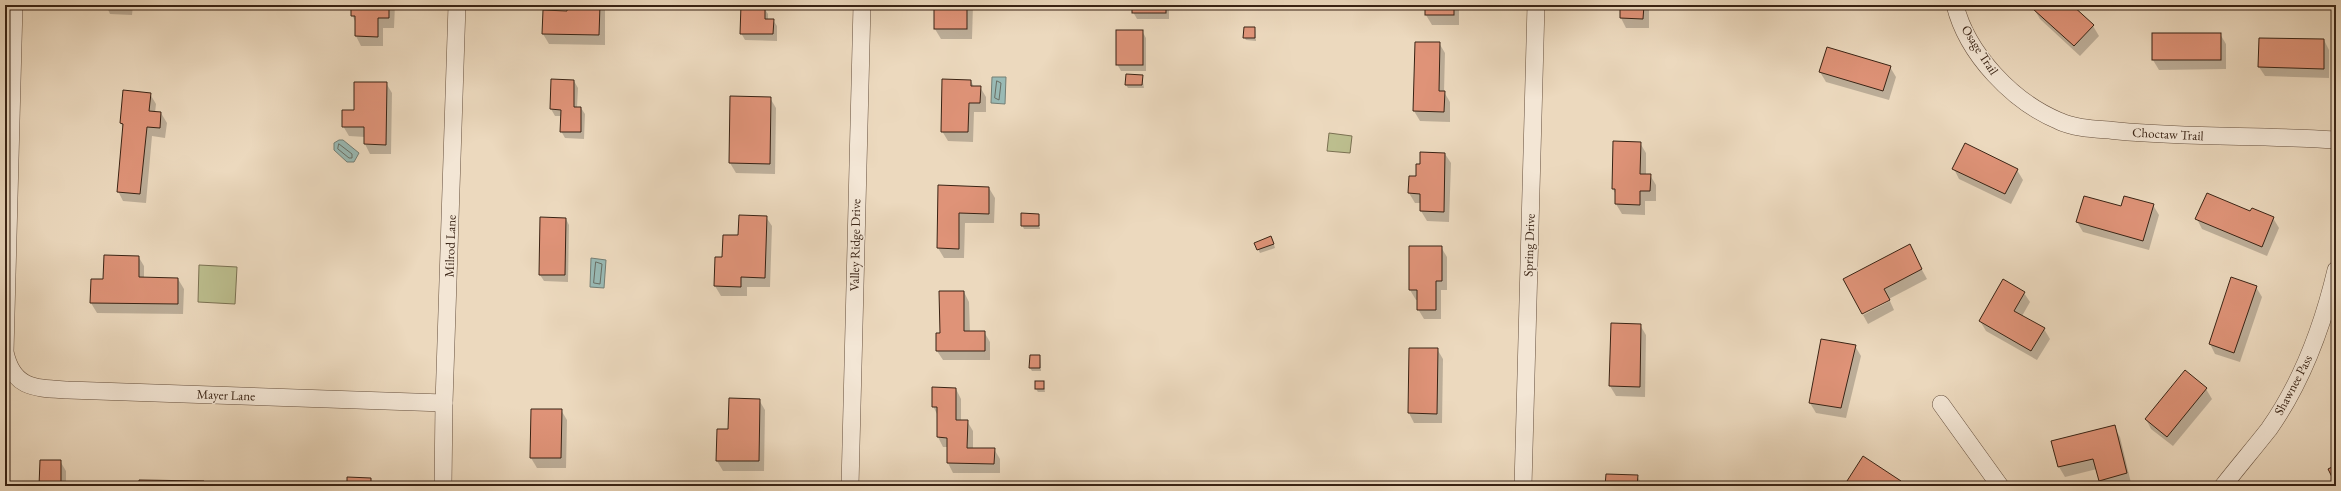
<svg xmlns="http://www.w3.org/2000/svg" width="2341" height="491" font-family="'EB Garamond',serif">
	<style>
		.green { fill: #bcbe8e; stroke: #7a7051 }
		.water { fill: #99bab5; stroke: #737e75 }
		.shadow { fill: #0003 }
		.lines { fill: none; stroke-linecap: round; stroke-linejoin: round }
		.shore { stroke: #696e64; stroke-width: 1 }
		.building { fill: #df9378; stroke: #392314 }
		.minor-casing { stroke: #66503e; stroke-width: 18 }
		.minor { stroke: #f3e6d5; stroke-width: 17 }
		.labels { text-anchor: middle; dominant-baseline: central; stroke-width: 3; stroke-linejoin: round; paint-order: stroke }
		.street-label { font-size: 13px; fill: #392314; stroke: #f3e6d5 }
	</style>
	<rect width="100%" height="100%" fill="#ecd9be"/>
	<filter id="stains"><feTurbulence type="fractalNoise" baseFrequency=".005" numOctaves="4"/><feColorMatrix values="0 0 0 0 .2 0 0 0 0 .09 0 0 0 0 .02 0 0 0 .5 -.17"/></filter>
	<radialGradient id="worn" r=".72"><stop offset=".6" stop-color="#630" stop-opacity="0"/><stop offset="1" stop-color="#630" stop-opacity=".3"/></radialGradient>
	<g class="green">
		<path d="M1329,133L1352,136L1350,153L1327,151Z"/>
		<path d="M199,265L237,267L235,304L198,302Z"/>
	</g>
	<g class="water">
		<path d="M992,77H1006L1005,104L991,103Z"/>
		<path d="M339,140H343L359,153L354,162H347L334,150V143Z"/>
		<path d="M591,258L606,260L604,288L590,287Z"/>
	</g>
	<g class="shadow">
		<path d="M106,5H133L132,15L110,14Z"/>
		<path d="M144,5H161V10H146Z"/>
		<path d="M352,5H395L394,28H383V46H361L356,36V23L352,15Z"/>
		<path d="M568,5H605V45L549,44L543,34L568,12Z"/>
		<path d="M742,5H762L768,14V20H773L777,26V41L745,40L741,33Z"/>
		<path d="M935,5H973L972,39H941L935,29Z"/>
		<path d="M1133,5H1169V19H1137L1133,12Z"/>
		<path d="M1426,5H1459V25H1432L1426,15Z"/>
		<path d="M1621,5H1649V28H1626L1621,18Z"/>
		<path d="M2038,5H2070L2093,26L2099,36L2080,56L2040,19L2034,9Z"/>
		<path d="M1255,28L1256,41L1246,40L1244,37Z"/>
		<path d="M1142,31L1146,38V71H1121L1117,64Z"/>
		<path d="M2153,34H2220L2226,44V69L2159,70L2153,60Z"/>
		<path d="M2324,40L2329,50V78L2265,76L2259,67Z"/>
		<path d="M1416,43H1439L1445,53L1444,92L1450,102V122L1420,121L1414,111Z"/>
		<path d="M1890,67L1896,77L1889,100L1826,82L1820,72Z"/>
		<path d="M1142,76L1144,88H1128L1126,85Z"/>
		<path d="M574,81L578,88L577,108H581L585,114L584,139L565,138L561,131L562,116H555L551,109Z"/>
		<path d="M971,81L974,87H980L986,97V112H974L973,142L948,141L942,131Z"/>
		<path d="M386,83L392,93L391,154H370L365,144V137L349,136L343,126L355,111Z"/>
		<path d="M150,94L156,104L155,113H161L167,123L165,138L152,136L146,203L123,201L118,191L123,128L121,123Z"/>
		<path d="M731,97L770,98L776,108L775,174L736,173L730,163Z"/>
		<path d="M1640,143L1646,153V175H1650L1656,185V201H1645V215L1622,214L1616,204V195L1613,189Z"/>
		<path d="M1445,154L1451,163L1449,222L1427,221L1421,211V203H1415L1409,193L1421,165Z"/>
		<path d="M1954,169L2017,170L2023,180L2011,204L1959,179Z"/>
		<path d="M939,186L989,188L995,198L994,223H965L964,258H944L938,248Z"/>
		<path d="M2153,205L2159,215L2149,250L2083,232L2077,222Z"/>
		<path d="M2251,213L2273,218L2279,228L2267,256L2202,229L2197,219Z"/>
		<path d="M1038,215L1040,229H1024L1022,225Z"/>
		<path d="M766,217L772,226L770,287H747V296H721L715,286L723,258L739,236Z"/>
		<path d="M566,219L569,225L568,282L544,281L540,275Z"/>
		<path d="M1273,241L1275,248L1260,253L1255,243Z"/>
		<path d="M1909,246L1927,279L1862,313Z"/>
		<path d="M1441,247L1447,257V290H1441V319H1424L1418,309V300H1416L1410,290Z"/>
		<path d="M138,256L144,266V278L178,279L184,289L183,314L97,313L91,303L104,281Z"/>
		<path d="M2256,287L2262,297L2240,362L2215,354L2210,344Z"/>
		<path d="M964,292L969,302L970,332H984L990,342V360H943L937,351L941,334Z"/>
		<path d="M2024,293L2030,302L2022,316L2044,329L2050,339L2037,360L1986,331L1980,321Z"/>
		<path d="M1890,301L1894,310L1868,324L1863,315Z"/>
		<path d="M1611,324L1640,325L1646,335L1645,397L1616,396L1610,386Z"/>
		<path d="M1855,346L1861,356L1846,418L1816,413L1810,403Z"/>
		<path d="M1437,349L1443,359L1442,423H1414L1409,413Z"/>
		<path d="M1040,356L1041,371H1032L1030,368Z"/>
		<path d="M1043,382L1045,392H1038L1036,389Z"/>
		<path d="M956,389L961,399V421H967L973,431V449H994L1000,459V473H953L948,463V447H943L938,437V416L933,406Z"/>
		<path d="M2206,389L2212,399L2173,446L2151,429L2146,419Z"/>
		<path d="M759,400L765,410L764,471H723L717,461L729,430Z"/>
		<path d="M561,410L567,420L566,468H537L531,458Z"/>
		<path d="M2114,427L2120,437L2131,483L2121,486H2103L2097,469L2065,477L2059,467L2053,442Z"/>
		<path d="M60,461L66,471V486H40Z"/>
		<path d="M1637,476L1643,486H1606Z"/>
		<path d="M370,479L374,486H348Z"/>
		<path d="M1848,481H1901L1903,486H1852Z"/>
	</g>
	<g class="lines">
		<g class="shore">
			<path d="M997,81L1001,83L999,100L995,98Z"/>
			<path d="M339,144L352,154V158H349L338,149Z"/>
			<path d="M596,262L602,264L600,284L594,283Z"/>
		</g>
	</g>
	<g class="building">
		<path d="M105,5H129V8L105,7Z"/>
		<path d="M351,5H389V18H378V37L355,36V16H351Z"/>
		<path d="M567,5H600L599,35L542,34L543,10L567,11Z"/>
		<path d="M741,5L765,6V19H774L773,34H740Z"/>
		<rect x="934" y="5" width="33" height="24"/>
		<rect x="1132" y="5" width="34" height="8"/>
		<rect x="1425" y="5" width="29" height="10"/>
		<path d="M1620,5H1644L1643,19L1620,18Z"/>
		<path d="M2036,5H2072L2094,25L2074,46L2033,9Z"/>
		<path d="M1244,27H1255V38H1243Z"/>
		<rect x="1116" y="30" width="27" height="35"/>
		<rect x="2152" y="33" width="69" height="27"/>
		<path d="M2259,38L2324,39V69L2258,67Z"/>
		<path d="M1415,42H1440L1439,91H1445L1444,112L1413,111Z"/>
		<path d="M1827,47L1891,66L1883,91L1819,72Z"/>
		<path d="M1126,74L1143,75L1142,85H1125Z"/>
		<path d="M551,79L574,80V107H581V132H560L561,110L550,109Z"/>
		<path d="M942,79L971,80V86H981L980,103H969L968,132H941Z"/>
		<path d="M354,82H387L386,145L364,144V127H342V110H354Z"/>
		<path d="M123,90L151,93L149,111L161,112L160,128L147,127L140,194L117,192L123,124L120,123Z"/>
		<path d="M730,96L771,97L770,164L729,163Z"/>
		<path d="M1613,141L1641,142L1640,174H1651L1650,191H1640V205L1615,204V189H1612Z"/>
		<path d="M1965,143L2018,169L2005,194L1952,169Z"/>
		<path d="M1420,152L1445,153L1444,212L1420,211V194L1408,193L1409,176H1416V164H1420Z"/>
		<path d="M938,185L989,187V214L959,213V249L937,248Z"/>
		<path d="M2207,193L2250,211L2252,208L2274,217L2262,247L2195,219Z"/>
		<path d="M2084,196L2121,206L2124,196L2154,204L2143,241L2076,222Z"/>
		<path d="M1021,213L1039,214V226H1021Z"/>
		<path d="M739,215L767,216L765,278L741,277V287L714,286L715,257H722L723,235H738Z"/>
		<path d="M540,217L566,218L565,275H539Z"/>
		<path d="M1271,236L1274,244L1257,250L1254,243Z"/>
		<path d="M1910,244L1922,269L1884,289L1890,300L1862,314L1843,279Z"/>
		<path d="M1409,246H1442V281H1436V310H1417V290H1409Z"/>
		<path d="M104,255L139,256V277L178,278V304L90,303L91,279H103Z"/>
		<path d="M2231,277L2257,286L2234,353L2209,344Z"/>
		<path d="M2003,279L2025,292L2014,311L2045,328L2031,351L1979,321Z"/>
		<path d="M939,291H964V331H985V351H936V333H940Z"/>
		<path d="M1611,323L1641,324L1640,387L1609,386Z"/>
		<path d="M1821,339L1856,345L1841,408L1809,403Z"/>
		<path d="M1409,348H1438L1437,414L1408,413Z"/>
		<path d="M1030,355H1040V368H1029Z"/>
		<path d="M2185,370L2207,388L2167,437L2145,419Z"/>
		<rect x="1035" y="381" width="9" height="8"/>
		<path d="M932,387L956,388V420H968L967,448H995L994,464L947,463V438L937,437V407H932Z"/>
		<path d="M729,398L760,399L759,461H716L717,429H728Z"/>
		<path d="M531,409H562L561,458H530Z"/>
		<path d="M2115,425L2127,473L2099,481L2093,459L2058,467L2051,441Z"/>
		<path d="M1863,456L1901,481L1899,485L1901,486H1854L1847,481Z"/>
		<path d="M40,460H61V486H39Z"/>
		<path d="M2336,465V485L2328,469Z"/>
		<path d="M1606,474L1638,475L1637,486H1605Z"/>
		<path d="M347,477L371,478V486H347Z"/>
		<path d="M139,480L204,481V486H139Z"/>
	</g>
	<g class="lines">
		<g class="minor-casing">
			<g id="minor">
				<path d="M14,5L5,352C13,389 35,388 68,390L444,403"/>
				<path d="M1955,5C1967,54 2013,102 2059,121C2076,129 2100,129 2118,131C2191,138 2264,135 2336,140"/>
				<path d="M1941,404L2000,486"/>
				<path d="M443,486L444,403L457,5"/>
				<path d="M850,486L862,5"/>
				<path d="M1523,486L1536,5"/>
				<path d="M2223,486C2238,467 2254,448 2269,429C2302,382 2323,325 2336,270"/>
			</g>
		</g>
		<use href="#minor" class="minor"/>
	</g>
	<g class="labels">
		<g class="street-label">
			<text transform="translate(1980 50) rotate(57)">Osage Trail</text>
			<text transform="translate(2168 134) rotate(3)">Choctaw Trail</text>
			<text transform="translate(855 245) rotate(-89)">Valley Ridge Drive</text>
			<text transform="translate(1529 245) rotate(-88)">Spring Drive</text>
			<text transform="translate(450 246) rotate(-88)">Milrod Lane</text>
			<text transform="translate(2293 385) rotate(-62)">Shawnee Pass</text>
			<text transform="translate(226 395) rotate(2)">Mayer Lane</text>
		</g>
	</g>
	<rect width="2341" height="491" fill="none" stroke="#ecd9be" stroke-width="20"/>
	<rect x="6" y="6" width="2329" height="479" fill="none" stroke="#392314" stroke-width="2"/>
	<rect x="10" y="10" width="2321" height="471" fill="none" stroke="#392314"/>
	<rect width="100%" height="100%" filter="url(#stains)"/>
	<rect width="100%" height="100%" fill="url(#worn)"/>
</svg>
